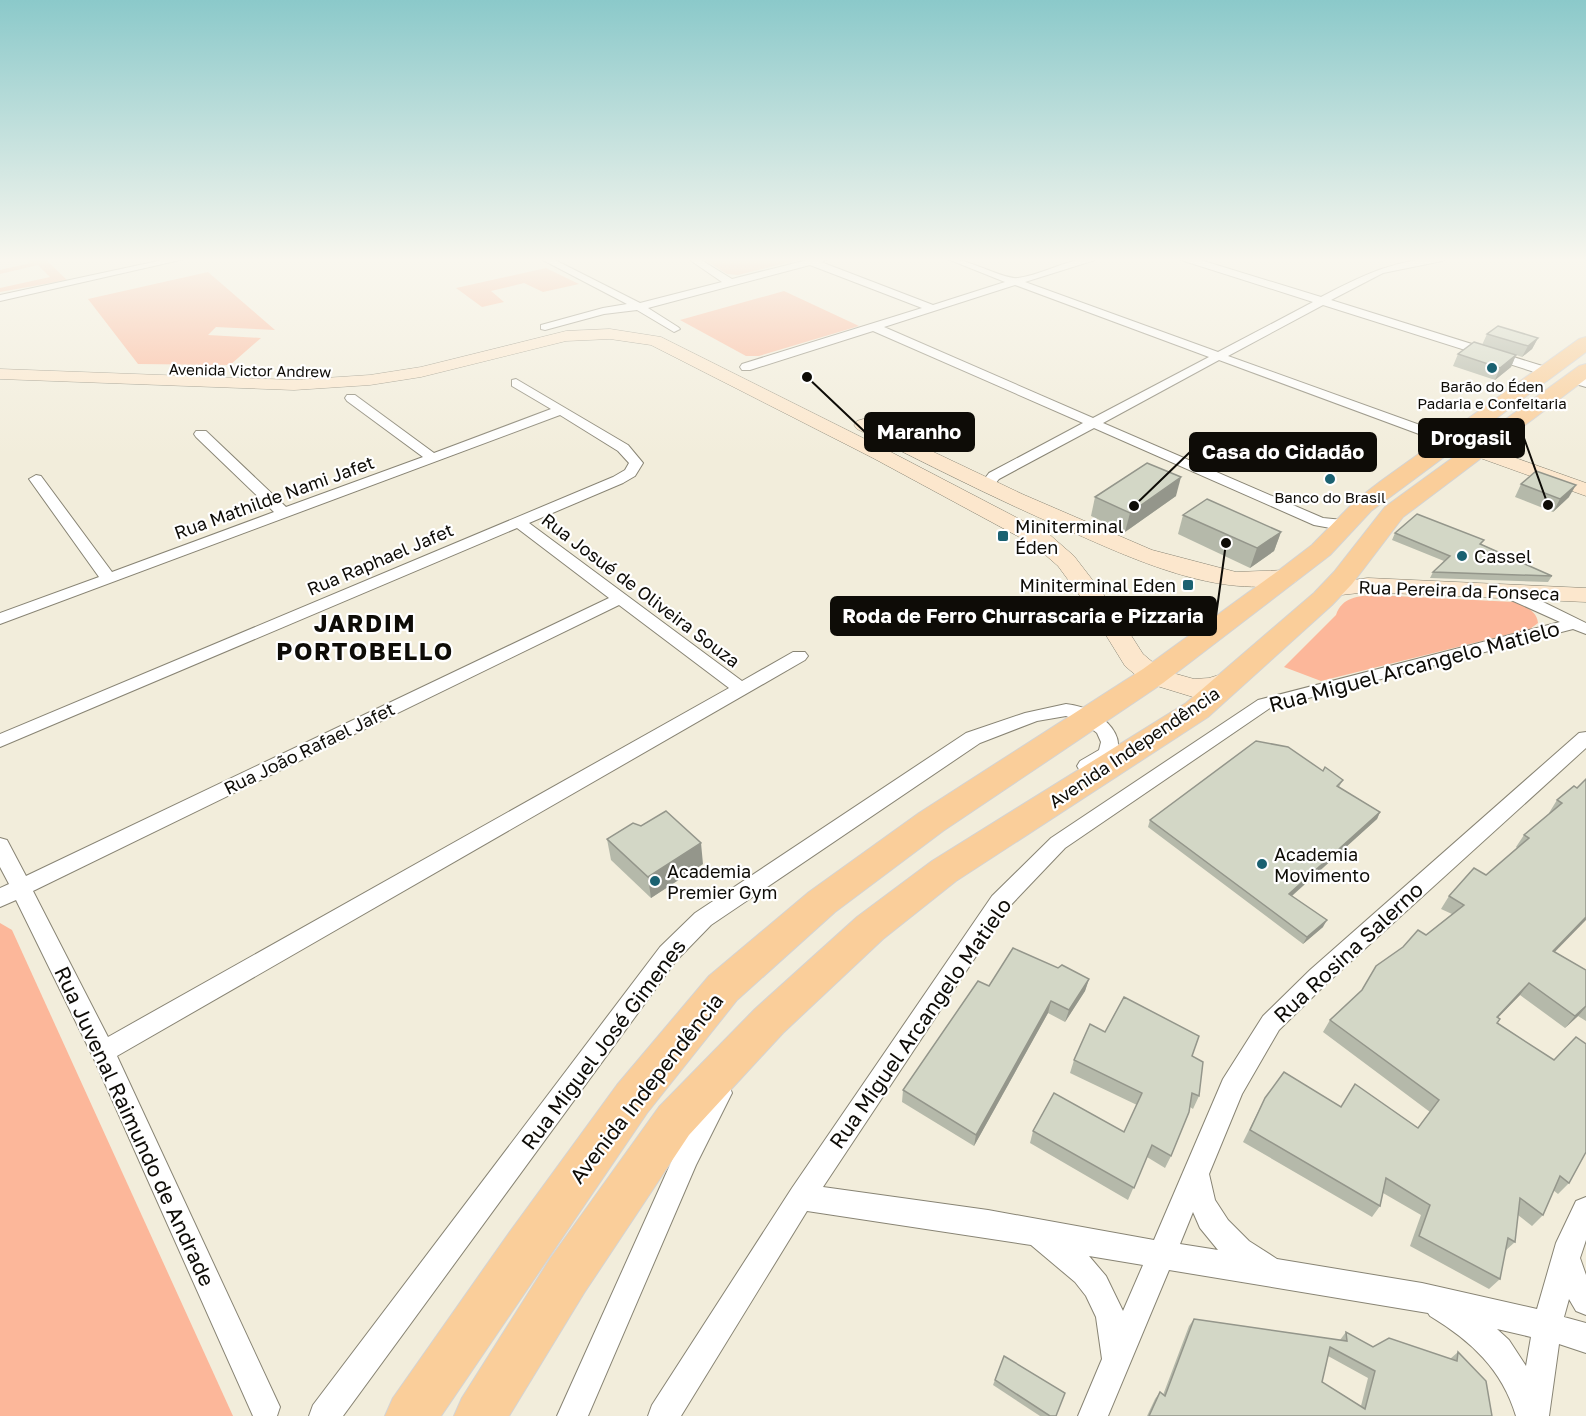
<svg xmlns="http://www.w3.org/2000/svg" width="1586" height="1416" font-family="'Golos Text',sans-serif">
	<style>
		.green { fill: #fcb79a }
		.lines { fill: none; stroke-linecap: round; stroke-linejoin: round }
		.minor-casing { stroke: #888474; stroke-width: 2 }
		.secondary-casing { stroke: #888474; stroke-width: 1 }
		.primary-casing { stroke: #d4d3d2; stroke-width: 2 }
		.minor { fill: #fff; fill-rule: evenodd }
		.secondary { fill: #fce7cd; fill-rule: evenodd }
		.primary { fill: #face9a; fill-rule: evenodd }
		.wall { fill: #b5b9aa; fill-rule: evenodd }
		.shaded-wall { fill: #94968b }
		.building { fill: #d3d7c6; stroke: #94968b; stroke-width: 1.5; fill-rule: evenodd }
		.poi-dot { fill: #1a6171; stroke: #fff; stroke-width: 2 }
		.labels { text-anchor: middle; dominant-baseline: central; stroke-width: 4.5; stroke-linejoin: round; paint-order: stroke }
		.far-street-label { font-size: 15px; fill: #0e0c07; stroke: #fff }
		.far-poi-label { font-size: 15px; fill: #0e0c07; stroke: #fff }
		.street-label { font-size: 18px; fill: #0e0c07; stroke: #fff }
		.poi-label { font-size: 18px; fill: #0e0c07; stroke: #fff; text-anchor: start }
		.near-street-label { font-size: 21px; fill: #0e0c07; stroke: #fff }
		.district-label { font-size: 24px; font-weight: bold; letter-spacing: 1.5px; fill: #0e0c07; stroke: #fff }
		.leader { fill: none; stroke: #0e0c07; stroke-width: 2 }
		.callout-dot { fill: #0e0c07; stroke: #fff; stroke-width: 2 }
		.callout { fill: #0e0c07; stroke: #0e0c07; stroke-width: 2 }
		.callout-label { font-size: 20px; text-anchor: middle; font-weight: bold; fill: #fff }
	</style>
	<rect width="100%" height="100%" fill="#f2eddb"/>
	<g class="green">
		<path d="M26,258H44L67,280L0,292V288L50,277L38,265L0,274V270L31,263Z"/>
		<path d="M702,258H807L738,275L727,274Z"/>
		<path d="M546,268L579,284L543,292L524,283L491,291L504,302L482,307L456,288Z"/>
		<path d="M208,272L275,330L216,327L208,335L261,338L230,365L138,364L88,299Z"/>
		<path d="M784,291L859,326L759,356H746L680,320Z"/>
		<path d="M1375,595L1514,602C1525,606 1537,611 1538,623L1530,629L1321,681L1284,667L1336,615C1342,597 1358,596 1375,595Z"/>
		<path d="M0,923L12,930L233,1416H0Z"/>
	</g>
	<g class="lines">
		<g class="minor-casing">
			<g id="minor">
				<path d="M172,258H189L0,301V295Z"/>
				<path d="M539,258H551L640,303L722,282L687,258H698L732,279L815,258H830L821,262L933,305L1005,282L945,258C968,258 1004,280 1018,278C1045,274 1068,258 1096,258L1095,260L1025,282L1218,352L1313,302L1181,260L1180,258H1194L1321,297C1363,275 1397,258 1447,258L1442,261L1383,273L1331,300L1552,369L1554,372L1548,376L1544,375L1323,305L1228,356L1456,438L1458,441L1456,444H1446L1219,360L1103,423L1323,518L1353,521L1355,524L1353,527L1336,529L1314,525L1094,428L999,479L991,489L986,490L979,486L989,473L1083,423L873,331L750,370H742L740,367L742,364L922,308L810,265L648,308L678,327L680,329L674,332L637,310L604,314L545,330L541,329V325L603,308L627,304ZM1015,285L1209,357L1093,418L884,327Z"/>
				<path d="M1573,375L1586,379V387L1569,382V376Z"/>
				<path d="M516,379L628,445L643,463L635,476L623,483L529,523L742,681L793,652H805L808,656L805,660L117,1056L280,1407L277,1416H253L93,1057L16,900L0,907V888L9,884L0,867V838L7,840L26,876L609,598L517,528L0,747V734L613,477L625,470L629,463L618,451L560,415L0,624V613L99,577L29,479L36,475L41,476L112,572L274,512L196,437L194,434L196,431H206L286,507L423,457L347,401L345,398L347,395H355L434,453L551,409L512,386V380ZM619,605L729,688L108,1037L33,891Z"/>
				<path d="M1508,588L1537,599L1586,623V634L1573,629L1270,708L1065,848L1008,908L823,1187L988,1210L1154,1240L1223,1079L1263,1016L1310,970L1579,733L1586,732V748L1326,984L1279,1030L1242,1094L1209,1174L1215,1200L1228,1220L1249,1241L1277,1259L1422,1283L1537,1309L1556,1243L1576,1201L1586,1197V1240L1580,1258L1586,1275V1315L1576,1311L1569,1299L1564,1317L1586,1323V1353L1559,1344L1549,1416H1516C1502,1369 1471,1341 1430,1316L1428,1313L1169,1270L1108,1416H1078L1102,1359L1096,1317L1086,1296L1075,1282L1031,1245L807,1211L681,1416H648L652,1405L792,1188L992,896L1051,838L1258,700L1560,622L1502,596L1500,593L1502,590ZM1193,1212L1200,1228L1218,1250L1180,1244ZM1089,1256L1143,1265L1123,1311L1106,1276ZM1497,1329L1531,1337L1526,1366L1509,1340Z"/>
				<path d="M1066,704C1109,708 1147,755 1087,773L1080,771L1077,766L1080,761L1099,750L1101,742L1097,733L1082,721L1066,716L1037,721L980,743L711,925L676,961L343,1416H309L313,1405L660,947L695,913L966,733L1025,713Z"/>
				<path d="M720,1081L729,1085L732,1093L696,1165L588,1416H557L678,1147L711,1085Z"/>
			</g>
		</g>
		<g class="secondary-casing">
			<g id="secondary">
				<path d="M610,329L661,337L887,450L1050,535L1074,556L1111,604L1143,654L1162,670L1194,679L1209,678L1235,670L1244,672L1248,678L1244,684L1221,692L1193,697L1144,682L1125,666L1091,611L1058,566L1034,545L873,458L651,345L610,339L566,341L421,377L370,385L294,390L0,379V369L294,380L370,375L421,367L566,331Z"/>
				<path d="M864,419L1022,494L1152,550L1236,572L1287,570L1295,572L1299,577L1295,582C1220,601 1131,558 1063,528C993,498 925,463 857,429L854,425L857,421Z"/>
				<path d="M1451,435L1586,483V496L1444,445L1441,441L1444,437Z"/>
				<path d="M1368,578L1586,588V602L1368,592L1332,596L1324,594L1320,589L1324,584Z"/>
			</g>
		</g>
		<g class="primary-casing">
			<g id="primary">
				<path d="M1586,337V352L1371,511L1330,555L1163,683L943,831L835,912L737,1000L647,1113L441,1416H385L393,1398L509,1233L617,1085L709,976L809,892L919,813L1143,669L1278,571L1312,545L1355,501L1381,481L1579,339Z"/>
				<path d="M1586,364V379L1403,517L1352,584L1332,605L1208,717L956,881L883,939L783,1033L689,1135L584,1293L509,1416H454L462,1398L550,1259L659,1107L755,1009L857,917L932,861L1186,703L1314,593L1334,572L1385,507L1579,366Z"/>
			</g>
		</g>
		<use href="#minor" class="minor"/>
		<use href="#secondary" class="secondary"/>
		<use href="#primary" class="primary"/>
	</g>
	<g class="wall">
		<path d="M1487,334L1538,338L1532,349L1522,357L1516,355L1511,367L1495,380L1453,366L1458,354L1482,345Z"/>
		<path d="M1521,484L1569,497L1553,512L1515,497Z"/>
		<path d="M1176,496L1125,532L1091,516L1095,497Z"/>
		<path d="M1183,515L1281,532L1274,551L1250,568L1178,534Z"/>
		<path d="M1395,533L1484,540L1481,544L1552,576L1548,582L1430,578L1433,572L1444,561L1392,540Z"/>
		<path d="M1323,771L1343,780L1339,787L1380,812L1377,819L1292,896L1323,927L1303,944L1148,827L1150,820Z"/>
		<path d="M1574,786L1555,952L1586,970V1021L1578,1016L1565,1028L1520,995L1498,1017L1497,1023L1569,1183L1558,1194L1553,1190L1543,1215L1532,1226L1518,1215L1515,1242L1505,1251L1500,1279L1489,1289L1410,1246L1421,1215L1383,1193L1380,1206L1372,1217L1243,1142L1265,1098L1341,1107L1418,1128L1430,1112L1323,1032L1330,1020L1426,935L1452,914L1441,909L1449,896L1486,875L1517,848L1516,847L1524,835L1550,813H1549L1557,800Z"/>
		<path d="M607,839L703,864L651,898L611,860Z"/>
		<path d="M1058,968L1089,979L1085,991L1065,1022L1048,1013L974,1146L902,1102L903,1090L989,986Z"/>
		<path d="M1105,1032L1192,1056L1199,1096L1193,1109L1190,1107L1171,1156L1165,1168L1147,1157L1128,1200L1030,1143L1033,1131L1124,1132L1137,1105L1070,1073L1074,1060Z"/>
		<path d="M1194,1319L1340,1340L1346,1332L1373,1347L1450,1359L1458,1352L1492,1416H1147L1155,1399L1160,1392L1163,1395L1189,1326ZM1328,1356L1368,1378L1361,1406L1322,1382Z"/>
		<path d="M1004,1356L1056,1416H1040L993,1385Z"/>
	</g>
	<g class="shaded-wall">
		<path d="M1538,338L1532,349L1522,357L1528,346Z"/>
		<path d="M1516,355L1511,367L1495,380L1500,368Z"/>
		<path d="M1181,477L1176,496L1125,532L1130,513Z"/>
		<path d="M1576,485L1569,497L1553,512L1560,499Z"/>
		<path d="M1281,532L1274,551L1250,568L1257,548Z"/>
		<path d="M1380,812L1377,819L1286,901L1289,894Z"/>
		<path d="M701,843L703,864L651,898L648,877Z"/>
		<path d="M1586,917V920L1544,963L1553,951Z"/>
		<path d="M1327,920L1323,927L1303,944L1307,937Z"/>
		<path d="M1089,979L1085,991L1065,1022L1069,1010Z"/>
		<path d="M1529,983L1520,995L1488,1028L1497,1017Z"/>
		<path d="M1051,1001L1048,1013L974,1146L976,1135Z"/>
		<path d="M1586,1007L1578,1016L1565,1028L1575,1016Z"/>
	</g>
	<g class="building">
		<path d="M1498,326L1538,338L1528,346L1487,334Z"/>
		<path d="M1474,342L1516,355L1500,368L1458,354Z"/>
		<path d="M1147,463L1181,477L1130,513L1095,497Z"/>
		<path d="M1536,471L1576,485L1560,499L1521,484Z"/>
		<path d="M1207,499L1281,532L1257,548L1183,515Z"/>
		<path d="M1417,514L1484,540L1480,544L1552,576L1433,572L1450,556L1395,533Z"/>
		<path d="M1256,741L1288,747L1323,771L1325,767L1343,780L1337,786L1380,812L1289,894L1327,920L1307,937L1150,820Z"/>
		<path d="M1586,779V917L1553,951L1586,970V1006L1575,1016L1529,983L1497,1017L1500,1019L1497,1023L1554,1060L1576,1037L1586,1044V1152L1569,1183L1560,1176L1543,1215L1520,1198L1515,1242L1508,1238L1500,1279L1419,1236L1430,1205L1386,1178L1380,1206L1250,1130L1265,1098L1284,1072L1341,1107L1355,1084L1418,1128L1439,1100L1330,1020L1362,990L1376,966L1403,947L1418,930L1426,935L1464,905L1449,896L1474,868L1486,875L1529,838L1524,835L1562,803L1557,800L1574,786L1577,788Z"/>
		<path d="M666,811L701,843L648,877L607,839L633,823L641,826Z"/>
		<path d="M1013,948L1058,968L1062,965L1089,979L1069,1010L1051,1001L976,1135L903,1090L978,981L989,986Z"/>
		<path d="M1124,997L1199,1036L1192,1056L1203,1062L1199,1096L1192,1093L1189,1112L1171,1156L1152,1145L1134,1188L1033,1131L1054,1093L1124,1132L1142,1093L1074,1060L1090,1024L1105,1032Z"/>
		<path d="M1194,1319L1347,1341L1346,1332L1373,1347L1389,1338L1457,1361L1458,1352L1486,1381L1492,1416H1149L1160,1392L1165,1396ZM1330,1347L1375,1371L1365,1409L1322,1382Z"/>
		<path d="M1004,1356L1065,1393L1056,1416H1050L995,1380Z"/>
	</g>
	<linearGradient id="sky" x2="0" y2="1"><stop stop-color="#8bc9ca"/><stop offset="0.57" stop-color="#f9f7ef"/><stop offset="1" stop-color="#f9f7ef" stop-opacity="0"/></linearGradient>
	<rect width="1586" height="456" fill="url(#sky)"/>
	<g class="poi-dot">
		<circle cx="1492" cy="368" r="6"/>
		<circle cx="1330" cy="479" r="6"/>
		<rect x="997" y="530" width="12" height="12" rx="3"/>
		<circle cx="1462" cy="556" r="6"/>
		<rect x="1182" y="579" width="12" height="12" rx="3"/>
		<circle cx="1262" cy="864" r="6"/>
		<circle cx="655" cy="881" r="6"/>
	</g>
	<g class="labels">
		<g class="far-street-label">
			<text transform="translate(250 370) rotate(1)">Avenida Victor Andrew</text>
		</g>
		<g class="far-poi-label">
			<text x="1492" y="386">Barão do Éden<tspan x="1492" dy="17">Padaria e Confeitaria</tspan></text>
			<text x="1330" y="497">Banco do Brasil</text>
		</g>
		<g class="street-label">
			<text transform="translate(274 497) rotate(-20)">Rua Mathilde Nami Jafet</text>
			<text transform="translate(380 559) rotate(-23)">Rua Raphael Jafet</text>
			<text transform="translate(641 590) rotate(37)">Rua Josué de Oliveira Souza</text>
			<text transform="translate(1459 590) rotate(2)">Rua Pereira da Fonseca</text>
			<text transform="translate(1134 747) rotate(-34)">Avenida Independência</text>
			<text transform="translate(309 748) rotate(-26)">Rua João Rafael Jafet</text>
		</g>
		<g class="poi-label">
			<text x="1015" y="526">Miniterminal<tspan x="1015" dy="21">Éden</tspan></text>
			<text x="1474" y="556">Cassel</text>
			<text x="1176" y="585" text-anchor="end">Miniterminal Eden</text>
			<text x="1274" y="854">Academia<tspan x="1274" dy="21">Movimento</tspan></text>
			<text x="667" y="871">Academia<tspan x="667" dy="21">Premier Gym</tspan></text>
		</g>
		<g class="near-street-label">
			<text transform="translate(1414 666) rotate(-15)">Rua Miguel Arcangelo Matielo</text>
			<text transform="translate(1348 952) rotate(-43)">Rua Rosina Salerno</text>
			<text transform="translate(920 1023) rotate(-55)">Rua Miguel Arcangelo Matielo</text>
			<text transform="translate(603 1044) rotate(-53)">Rua Miguel José Gimenes</text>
			<text transform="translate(646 1088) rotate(-52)">Avenida Independência</text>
			<text transform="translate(135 1126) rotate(65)">Rua Juvenal Raimundo de Andrade</text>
		</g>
		<g class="district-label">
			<text x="365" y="622">JARDIM<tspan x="365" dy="28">PORTOBELLO</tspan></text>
		</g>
	</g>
	<path class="leader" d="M807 377L865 432M1548 505L1524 438M1134 506L1190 452M1226 543L1216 616"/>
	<g class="callout-dot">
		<circle cx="807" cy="377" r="6"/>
		<circle cx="1548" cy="505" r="6"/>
		<circle cx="1134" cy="506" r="6"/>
		<circle cx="1226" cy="543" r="6"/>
	</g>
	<g class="callout">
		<rect x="865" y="413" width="109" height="38" rx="6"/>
		<rect x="1419" y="419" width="105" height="38" rx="6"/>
		<rect x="1190" y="433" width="186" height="38" rx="6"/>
		<rect x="831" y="597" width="385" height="38" rx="6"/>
	</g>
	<g class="callout-label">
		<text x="919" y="439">Maranho</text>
		<text x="1471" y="445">Drogasil</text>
		<text x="1283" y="459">Casa do Cidadão</text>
		<text x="1023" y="623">Roda de Ferro Churrascaria e Pizzaria</text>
	</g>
</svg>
